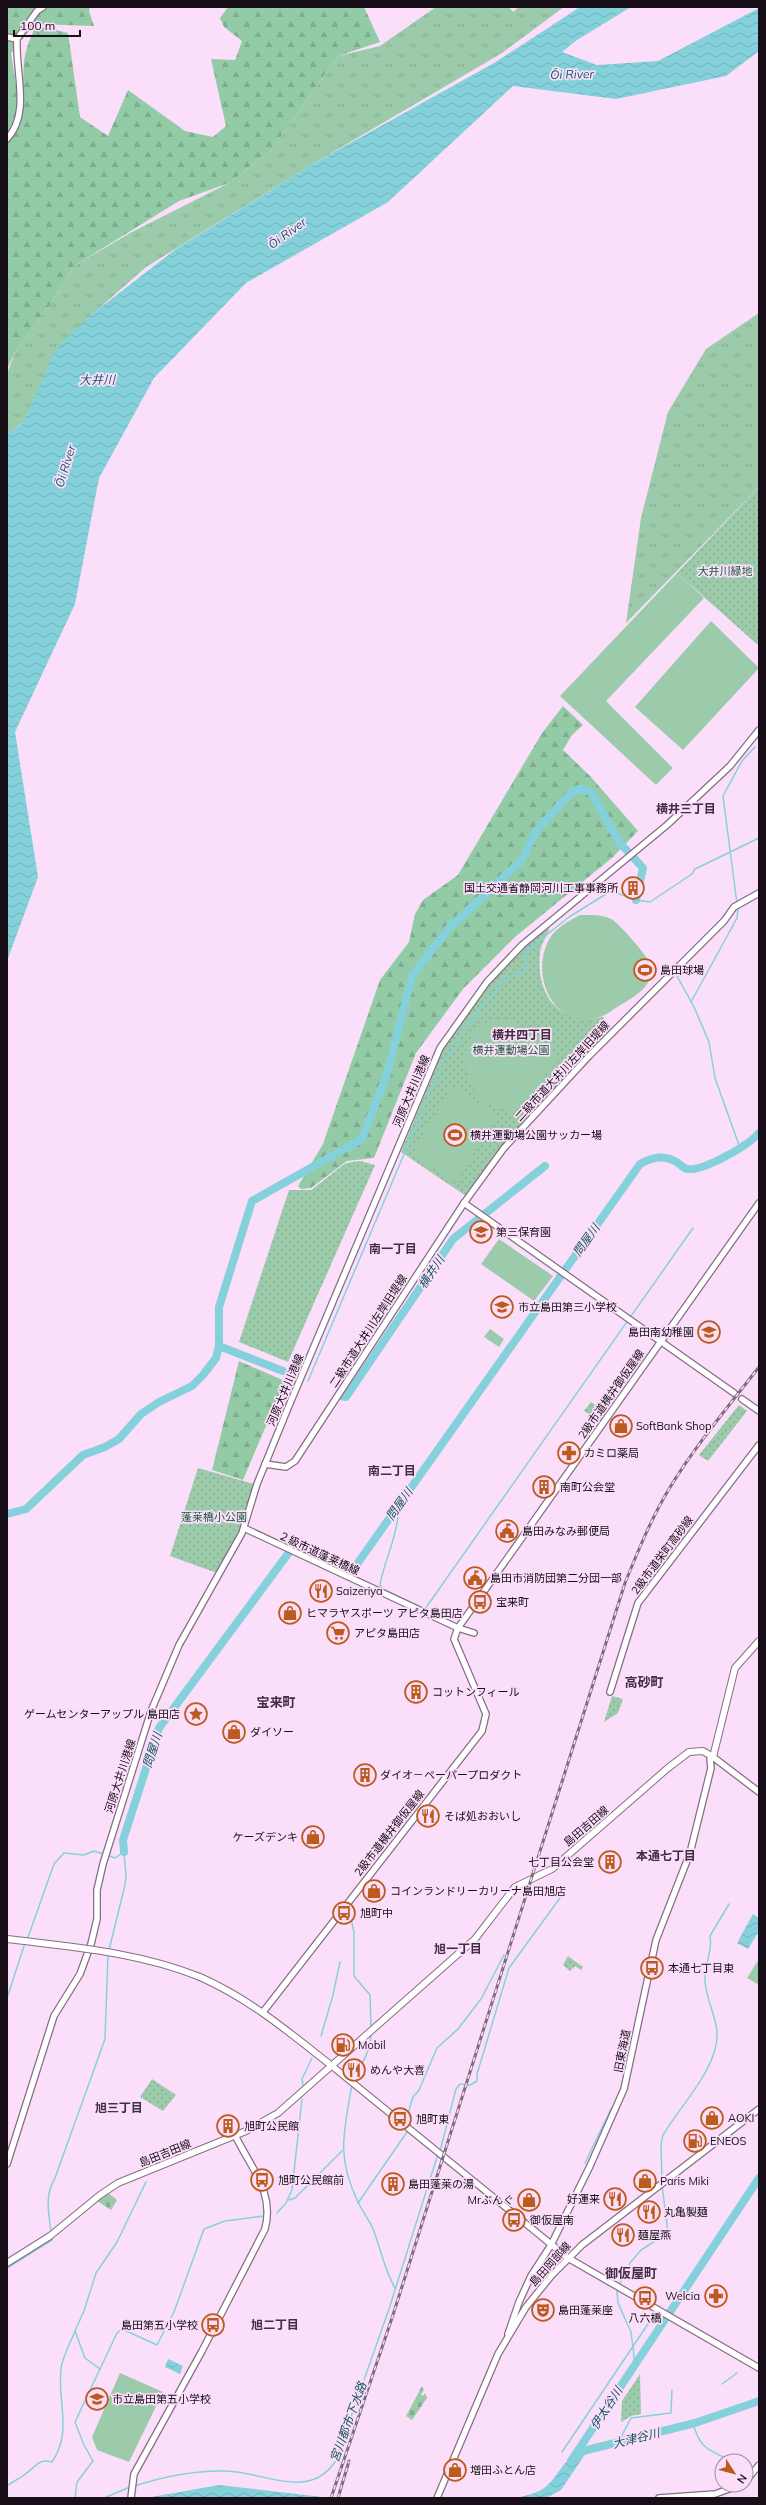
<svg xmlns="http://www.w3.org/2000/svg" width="766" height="2505" font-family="Mulish,'Noto Sans JP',sans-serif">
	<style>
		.grass { fill: url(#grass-tufts) }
		.forest { fill: url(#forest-firs) }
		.cemetery { fill: url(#cemetery-stones) }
		.park { fill: url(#park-dots) }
		.pitch { fill: #9bcbab }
		.water { fill: url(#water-waves) }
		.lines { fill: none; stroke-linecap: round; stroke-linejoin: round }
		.stream { stroke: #85d1db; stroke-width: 1.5 }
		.river { stroke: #85d1db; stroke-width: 8 }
		.secondary-casing { stroke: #866d85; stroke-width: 8 }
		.primary-casing { stroke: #866d85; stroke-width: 8 }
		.secondary { stroke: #fff; stroke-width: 5.5 }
		.primary { stroke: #fff; stroke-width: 6 }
		.rail-casing { stroke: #7e6d7e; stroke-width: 3 }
		.rail { stroke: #fbdffa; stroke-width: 1.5; stroke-dasharray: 4.5; stroke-linecap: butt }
		.primary-bridge-casing { stroke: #866d85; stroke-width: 8; stroke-linecap: butt }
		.primary-bridge { stroke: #fff; stroke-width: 6 }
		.labels { text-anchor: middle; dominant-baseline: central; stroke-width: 3.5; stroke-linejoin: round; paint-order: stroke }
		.park-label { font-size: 11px; fill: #1a5938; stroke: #fbdffa }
		.poi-label { font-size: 11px; fill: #170e17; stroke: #fbdffa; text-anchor: start }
		.street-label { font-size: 11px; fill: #170e17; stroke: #fbdffa }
		.water-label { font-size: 12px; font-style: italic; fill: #14565e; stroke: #fbdffa }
		.neighbourhood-label { font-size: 12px; font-weight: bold; fill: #422d42; stroke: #fbdffa }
		.quarter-label { font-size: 13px; font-weight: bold; fill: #422d42; stroke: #fbdffa }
	</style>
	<defs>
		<pattern id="grass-tufts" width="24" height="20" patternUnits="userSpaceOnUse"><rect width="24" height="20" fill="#9bcbab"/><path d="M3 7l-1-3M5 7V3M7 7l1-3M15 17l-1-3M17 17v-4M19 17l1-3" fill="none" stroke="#85ad92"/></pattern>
		<pattern id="forest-firs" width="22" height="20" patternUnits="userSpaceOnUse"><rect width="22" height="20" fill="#93cba7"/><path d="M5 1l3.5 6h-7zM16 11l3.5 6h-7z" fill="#7ead8f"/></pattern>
		<pattern id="cemetery-stones" width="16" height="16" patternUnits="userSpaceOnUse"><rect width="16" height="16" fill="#9bcbab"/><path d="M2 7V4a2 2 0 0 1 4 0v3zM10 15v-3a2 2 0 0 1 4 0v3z" fill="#85ad92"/></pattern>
		<pattern id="park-dots" width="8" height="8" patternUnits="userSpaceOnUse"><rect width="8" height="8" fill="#9bcbab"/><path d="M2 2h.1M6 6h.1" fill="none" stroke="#85ad92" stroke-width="1.8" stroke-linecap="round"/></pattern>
		<pattern id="water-waves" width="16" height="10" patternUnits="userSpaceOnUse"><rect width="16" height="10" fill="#85d1db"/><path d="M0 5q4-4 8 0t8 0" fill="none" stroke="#72b2bb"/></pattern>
	</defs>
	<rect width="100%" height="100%" fill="#fbdffa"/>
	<g class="grass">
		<path d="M436,7H509L513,12L519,7H564L502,53L318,161L146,267L87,319L23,423L7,434V374L15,352L50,305L74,266L130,233L229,183L270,151L338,56L380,46Z"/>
		<path d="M759,313V487L626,623L641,518L668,412L706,349Z"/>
	</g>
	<g class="forest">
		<path d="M7,7H90L89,11L94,26L35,24L11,53C14,77 25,115 7,135Z"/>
		<path d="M228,7H364L380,42L338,56L270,151L229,183L179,201L74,266L50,305L15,352L7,369V145C30,116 21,96 24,63C25,51 29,41 34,30L44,27L68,33L80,117L108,136L128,90L185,131L213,137L226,126L211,59L235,60L242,41L224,27L220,18Z"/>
		<path d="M563,706L583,725L572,735L563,750L591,777L638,831L613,857L515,937L463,989L416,1053L374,1158L347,1161L311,1188L301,1189L298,1186L323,1144L380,980L409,942L415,914L423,900L458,875L542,733Z"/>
		<path d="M239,1361L285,1381L243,1480L212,1470Z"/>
	</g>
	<g class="cemetery">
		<path d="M108,2193L117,2200L111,2210L97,2201Z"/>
		<path d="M422,2386L424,2390L421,2394L423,2396L425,2393L427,2398L412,2420L406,2416Z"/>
	</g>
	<g class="park">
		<path d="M759,487V646L677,573Z"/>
		<path d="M550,928C547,936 540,945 540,954C536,995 559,1026 603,1017L611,1030C559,1082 506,1135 466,1196L401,1152L443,1050L457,1026L496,976L527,942Z"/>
		<path d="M360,1161L375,1165L288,1362L239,1342L289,1190H311L346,1163Z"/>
		<path d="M591,1402L605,1411L599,1421L584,1411Z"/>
		<path d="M739,1405L747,1411L708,1461L699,1455Z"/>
		<path d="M198,1468L254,1484L238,1535L217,1573L170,1556Z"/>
		<path d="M612,1696L623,1699L618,1713L604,1722Z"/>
		<path d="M568,1956L583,1967L581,1970L575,1966L570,1971L563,1965Z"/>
		<path d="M152,2079L176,2095L163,2111L140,2097Z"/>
		<path d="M640,2374L641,2414L631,2416L621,2422L622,2401Z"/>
	</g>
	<g class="pitch">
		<path d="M677,573L704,598L606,701L673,768L656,785L560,696Z"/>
		<path d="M711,621L759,668L683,750L635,707Z"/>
		<path d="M580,915C591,915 603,914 613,920C621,926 647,955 650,964C653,972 651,978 647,984C641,994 628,1000 619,1006C613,1009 607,1015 600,1017C554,1032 528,974 550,938C557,927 569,921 580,915Z"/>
		<path d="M508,1019L514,1020L561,1058L511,1112C502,1108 490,1106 483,1100C459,1081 458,1028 493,1020C498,1019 504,1019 508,1019Z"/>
		<path d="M452,1086L498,1115L456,1183L411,1155Z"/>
		<path d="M499,1239L553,1276L534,1301L481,1264Z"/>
		<path d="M490,1329L504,1339L499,1347L484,1337Z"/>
		<path d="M759,1959V1985L747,1978Z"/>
		<path d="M120,2373L163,2392L129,2462L97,2450L92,2437Z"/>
	</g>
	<g class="water">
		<path d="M580,7H631L577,40L562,52L597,65L658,61L759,8V51L726,76L616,99L513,86L388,202L246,283L154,378L99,478L75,604L15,732L38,877L7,961V434L23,423L54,353L68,336L96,311L176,249L318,161L494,63Z"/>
		<path d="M753,1914L759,1918V1931L748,1949L737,1943Z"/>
		<path d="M168,2359L183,2366L180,2374L165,2367Z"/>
		<path d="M588,2450L561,2490L546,2498H518C525,2495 535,2494 541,2490C561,2478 559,2457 588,2450Z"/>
		<path d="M219,2485L322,2497L324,2498H146Z"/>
	</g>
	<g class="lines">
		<g class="stream">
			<path d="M737,904L723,796L742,761L755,747"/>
			<path d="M677,976L694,1007L709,1042L715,1078L740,1148"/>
			<path d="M691,1002L737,918L738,908"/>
			<path d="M308,1381L443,1062L457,1045L463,1029L478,1014L482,1004L493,996L504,978C521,974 532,972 524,953L569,917L611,891L636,900L650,902L692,874L695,869L759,838"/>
			<path d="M398,1514C397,1538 384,1561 380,1585L383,1589L425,1609L693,1228"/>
			<path d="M107,1855L115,1858L124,1852L126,1875L125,1885L109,1950"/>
			<path d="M349,1910L354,1932V1976L370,1995L371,2028"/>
			<path d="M27,1940L54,1864L64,1853L84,1855L94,1851L104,1854"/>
			<path d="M7,1998L25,1943"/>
			<path d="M371,2034C371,2056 355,2070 351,2090C343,2135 337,2159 358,2202C362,2211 369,2219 373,2229C381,2249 384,2269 395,2288"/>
			<path d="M321,2036L333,1995L340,1962"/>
			<path d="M303,2085L302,2079L312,2058"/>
			<path d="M405,2123L413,2097L419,2090L437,2048L458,2029L481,1999L504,1955"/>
			<path d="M440,2151L456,2089L460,2084L470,2085L477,2081V2074L509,1968L565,1891"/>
			<path d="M585,2163L611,2109"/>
			<path d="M662,2182L661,2144L663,2135C680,2106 720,2066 717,2031C715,2014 706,1998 705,1981C704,1965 713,1951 710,1936L729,1904"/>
			<path d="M289,2200L295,2198L342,2151"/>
			<path d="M358,2203L407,2132L406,2128"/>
			<path d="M277,2213L286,2203L292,2190L302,2099"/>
			<path d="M51,2233C49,2212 44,2197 55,2178L105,2039L108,1954"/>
			<path d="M7,2268L52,2240V2237"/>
			<path d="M620,2283L630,2263L641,2250L668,2233L662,2185"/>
			<path d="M617,2291L618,2303L631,2332L635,2364"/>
			<path d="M100,2369L85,2358L75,2331L84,2311L96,2273L117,2242L146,2182"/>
			<path d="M722,2384L737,2373"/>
			<path d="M693,2424C701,2450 708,2449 731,2461"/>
			<path d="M619,2441L631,2418L671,2413L672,2390"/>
			<path d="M562,2452L650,2321"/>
			<path d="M7,2486C13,2481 19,2479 24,2475C35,2468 38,2458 52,2462C73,2431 57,2403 61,2369C62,2357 71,2342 75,2331"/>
			<path d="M134,2486C162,2477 197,2470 227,2471C264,2472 308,2501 335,2462L389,2309L438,2154"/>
			<path d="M75,2498L77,2482L93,2461L84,2445L75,2422L117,2333L122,2329L157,2345L174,2312L204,2229L225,2221L264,2216"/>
			<path d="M104,2498L130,2487"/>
		</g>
		<g class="river">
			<path d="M219,1346L283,1371"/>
			<path d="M340,1396L346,1397L453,1239L545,1166"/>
			<path d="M7,1514L26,1509L83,1455L105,1447L119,1439L141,1414L159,1402L192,1386L203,1375L216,1358L219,1346V1307L252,1201L362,1139L387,1074L412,976L449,928L521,861L536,831L572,792L579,789L591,792L619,842L643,868L636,900"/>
			<path d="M124,1852L123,1840L159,1728L293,1547L350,1574L640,1164C653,1157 665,1154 678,1163C681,1165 684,1169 688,1169C704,1171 749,1145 759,1133"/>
			<path d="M579,2452L695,2423L759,2401"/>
			<path d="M571,2461L759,2178"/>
		</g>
		<g class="secondary-casing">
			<g id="secondary">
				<path d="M7,37L17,39L37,11L43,7"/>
				<path d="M7,139C31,113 15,72 17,39"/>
				<path d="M464,1203L734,1393"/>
				<path d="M742,1399L759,1411"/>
				<path d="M265,1464L286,1467L295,1461L464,1203L504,1148L589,1056L724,921L734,907L759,893"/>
				<path d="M244,1528L458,1628L474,1633"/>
				<path d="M610,1692L638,1603L759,1445"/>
				<path d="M263,2012L482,1731L486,1714L454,1639L458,1628L759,1203"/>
				<path d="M332,2066L568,2258L759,2368"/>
				<path d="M7,2164L54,2016L80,1974L91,1944L97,1919V1890L103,1864L151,1711L179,1645L242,1533L257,1484L288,1408L440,1048L487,982L522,945L667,825L730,766L759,730"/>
				<path d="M508,2334L519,2302L531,2276L551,2245L590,2166L624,2089L656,1940L690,1853L711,1768L710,1759L713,1757L759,1792"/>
				<path d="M746,2481L759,2465"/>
				<path d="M131,2498L134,2474L202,2351L265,2229C275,2192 250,2167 235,2135"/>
				<path d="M437,2498L498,2354L526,2307L552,2275L582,2245L759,2109"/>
				<path d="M659,2498L715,2494L740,2485"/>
			</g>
		</g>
		<g class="primary-casing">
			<g id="primary">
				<path d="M200,1977C250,1999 290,2033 332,2066"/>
				<path d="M7,2263L50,2236L100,2195L118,2183L246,2131L278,2113L475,1939L515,1887L552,1869L668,1768L689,1752L703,1751L713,1757L735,1668L759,1641"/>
			</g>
		</g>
		<use href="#secondary" class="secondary"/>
		<use href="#primary" class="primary"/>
		<g class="rail-casing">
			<g id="rail">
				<path d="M331,2498L393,2315L625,1583C638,1551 651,1519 669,1489C695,1446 728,1407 759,1367"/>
				<path d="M338,2498L349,2461"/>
			</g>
		</g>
		<use href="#rail" class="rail"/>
		<g class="primary-bridge-casing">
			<path id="primary-bridge" d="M7,1939C72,1947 138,1952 200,1977"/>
		</g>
		<use href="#primary-bridge" class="primary-bridge"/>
	</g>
	<defs>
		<g id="building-ring" transform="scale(1.15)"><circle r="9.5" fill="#fbdffa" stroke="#bc5b1d" stroke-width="1.5"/><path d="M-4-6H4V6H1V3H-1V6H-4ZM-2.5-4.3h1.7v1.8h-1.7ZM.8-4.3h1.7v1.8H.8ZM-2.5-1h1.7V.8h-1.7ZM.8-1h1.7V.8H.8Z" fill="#bc5b1d"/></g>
		<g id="stadium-ring" transform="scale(1.15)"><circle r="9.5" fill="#fbdffa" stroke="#bc5b1d" stroke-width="1.5"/><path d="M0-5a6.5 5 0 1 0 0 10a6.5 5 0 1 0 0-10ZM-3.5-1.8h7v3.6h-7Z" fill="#bc5b1d"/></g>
		<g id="school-ring" transform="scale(1.15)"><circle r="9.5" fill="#fbdffa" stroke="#bc5b1d" stroke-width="1.5"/><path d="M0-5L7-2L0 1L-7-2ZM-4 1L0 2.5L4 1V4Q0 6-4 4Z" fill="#bc5b1d"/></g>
		<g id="shop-ring" transform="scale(1.15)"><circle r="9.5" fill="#fbdffa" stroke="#bc5b1d" stroke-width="1.5"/><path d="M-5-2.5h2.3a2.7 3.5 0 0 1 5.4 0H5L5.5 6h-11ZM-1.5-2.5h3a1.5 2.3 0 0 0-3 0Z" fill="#bc5b1d"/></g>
		<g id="pharmacy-ring" transform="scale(1.15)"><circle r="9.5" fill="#fbdffa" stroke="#bc5b1d" stroke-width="1.5"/><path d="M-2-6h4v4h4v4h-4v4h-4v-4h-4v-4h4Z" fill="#bc5b1d"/></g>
		<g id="civic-ring" transform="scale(1.15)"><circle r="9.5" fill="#fbdffa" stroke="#bc5b1d" stroke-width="1.5"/><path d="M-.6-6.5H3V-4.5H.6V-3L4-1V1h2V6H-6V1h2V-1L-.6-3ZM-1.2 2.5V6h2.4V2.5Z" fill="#bc5b1d"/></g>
		<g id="restaurant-ring" transform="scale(1.15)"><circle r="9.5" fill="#fbdffa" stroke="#bc5b1d" stroke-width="1.5"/><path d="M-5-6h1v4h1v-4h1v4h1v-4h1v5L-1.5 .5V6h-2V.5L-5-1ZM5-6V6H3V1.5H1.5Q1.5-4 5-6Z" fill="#bc5b1d"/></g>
		<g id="bus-ring" transform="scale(1.15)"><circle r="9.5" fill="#fbdffa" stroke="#bc5b1d" stroke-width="1.5"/><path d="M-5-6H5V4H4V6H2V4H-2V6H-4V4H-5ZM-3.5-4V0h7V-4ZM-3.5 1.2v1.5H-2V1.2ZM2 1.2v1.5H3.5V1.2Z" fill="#bc5b1d"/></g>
		<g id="supermarket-ring" transform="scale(1.15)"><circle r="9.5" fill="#fbdffa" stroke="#bc5b1d" stroke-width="1.5"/><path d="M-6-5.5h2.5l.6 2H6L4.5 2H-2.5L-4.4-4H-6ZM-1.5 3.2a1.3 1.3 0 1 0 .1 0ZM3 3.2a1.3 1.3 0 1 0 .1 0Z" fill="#bc5b1d"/></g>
		<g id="sight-ring" transform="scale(1.15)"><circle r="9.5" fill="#fbdffa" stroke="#bc5b1d" stroke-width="1.5"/><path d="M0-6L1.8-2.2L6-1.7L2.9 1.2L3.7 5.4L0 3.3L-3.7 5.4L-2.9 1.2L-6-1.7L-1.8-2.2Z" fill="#bc5b1d"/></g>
		<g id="fuel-ring" transform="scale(1.15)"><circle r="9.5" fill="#fbdffa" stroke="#bc5b1d" stroke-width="1.5"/><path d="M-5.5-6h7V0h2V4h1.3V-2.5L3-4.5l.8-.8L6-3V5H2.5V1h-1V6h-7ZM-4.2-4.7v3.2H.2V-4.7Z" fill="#bc5b1d"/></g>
		<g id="theatre-ring" transform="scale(1.15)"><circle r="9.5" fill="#fbdffa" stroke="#bc5b1d" stroke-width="1.5"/><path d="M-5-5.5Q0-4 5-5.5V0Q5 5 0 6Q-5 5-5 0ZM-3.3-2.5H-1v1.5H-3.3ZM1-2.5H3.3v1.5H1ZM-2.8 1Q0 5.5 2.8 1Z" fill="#bc5b1d"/></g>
	</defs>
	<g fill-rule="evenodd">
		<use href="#building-ring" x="633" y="888"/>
		<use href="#stadium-ring" x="645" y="970"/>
		<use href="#stadium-ring" x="455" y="1135"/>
		<use href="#school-ring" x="481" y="1232"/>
		<use href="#school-ring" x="502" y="1307"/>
		<use href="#school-ring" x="709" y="1332"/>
		<use href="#shop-ring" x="621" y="1426"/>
		<use href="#pharmacy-ring" x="569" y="1453"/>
		<use href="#building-ring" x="544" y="1487"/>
		<use href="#civic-ring" x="507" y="1531"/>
		<use href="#civic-ring" x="475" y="1578"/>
		<use href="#restaurant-ring" x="321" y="1591"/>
		<use href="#bus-ring" x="480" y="1602"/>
		<use href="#shop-ring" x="290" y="1613"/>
		<use href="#supermarket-ring" x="338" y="1633"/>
		<use href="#building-ring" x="416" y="1692"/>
		<use href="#sight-ring" x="196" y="1714"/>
		<use href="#shop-ring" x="234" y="1732"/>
		<use href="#building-ring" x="365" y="1775"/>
		<use href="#restaurant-ring" x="428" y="1816"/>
		<use href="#shop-ring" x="313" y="1837"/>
		<use href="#building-ring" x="610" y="1862"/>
		<use href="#shop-ring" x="374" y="1891"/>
		<use href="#bus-ring" x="344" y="1913"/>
		<use href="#bus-ring" x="652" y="1968"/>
		<use href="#fuel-ring" x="343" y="2045"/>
		<use href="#restaurant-ring" x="354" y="2070"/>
		<use href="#shop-ring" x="712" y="2118"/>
		<use href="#bus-ring" x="400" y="2119"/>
		<use href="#building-ring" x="228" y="2126"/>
		<use href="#fuel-ring" x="695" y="2141"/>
		<use href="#bus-ring" x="262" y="2180"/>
		<use href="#shop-ring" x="645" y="2181"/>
		<use href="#building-ring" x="393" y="2184"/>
		<use href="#restaurant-ring" x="615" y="2199"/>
		<use href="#shop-ring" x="529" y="2200"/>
		<use href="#restaurant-ring" x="649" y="2212"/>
		<use href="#bus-ring" x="514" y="2220"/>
		<use href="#restaurant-ring" x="623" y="2235"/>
		<use href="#pharmacy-ring" x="716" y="2296"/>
		<use href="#bus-ring" x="645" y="2298"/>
		<use href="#theatre-ring" x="543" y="2310"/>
		<use href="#bus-ring" x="213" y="2325"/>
		<use href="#school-ring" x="97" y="2399"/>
		<use href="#shop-ring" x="455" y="2470"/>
	</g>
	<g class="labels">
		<g class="park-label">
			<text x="725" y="571">大井川緑地</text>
			<text x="511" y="1050">横井運動場公園</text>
			<text x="214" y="1517">蓬莱橋小公園</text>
		</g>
		<g class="poi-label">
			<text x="618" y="888" text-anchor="end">国土交通省静岡河川工事事務所</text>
			<text x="660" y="970">島田球場</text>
			<text x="470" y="1135">横井運動場公園サッカー場</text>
			<text x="496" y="1232">第三保育園</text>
			<text x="518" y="1307">市立島田第三小学校</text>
			<text x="694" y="1332" text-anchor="end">島田南幼稚園</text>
			<text x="636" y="1426">SoftBank Shop</text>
			<text x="584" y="1453">カミロ薬局</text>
			<text x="560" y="1487">南町公会堂</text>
			<text x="522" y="1531">島田みなみ郵便局</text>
			<text x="490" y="1578">島田市消防団第二分団一部</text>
			<text x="336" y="1591">Saizeriya</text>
			<text x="496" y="1602">宝来町</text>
			<text x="306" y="1613">ヒマラヤスポーツ アピタ島田店</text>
			<text x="354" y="1633">アピタ島田店</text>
			<text x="432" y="1692">コットンフィール</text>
			<text x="180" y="1714" text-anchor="end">ゲームセンターアップル 島田店</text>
			<text x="250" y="1732">ダイソー</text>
			<text x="380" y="1775">ダイオ－ペーパープロダクト</text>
			<text x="444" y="1816">そば処おおいし</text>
			<text x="298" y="1837" text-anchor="end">ケーズデンキ</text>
			<text x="594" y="1862" text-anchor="end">七丁目公会堂</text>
			<text x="390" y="1891">コインランドリーカリーナ島田旭店</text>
			<text x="360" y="1913">旭町中</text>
			<text x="668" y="1968">本通七丁目東</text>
			<text x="358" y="2045">Mobil</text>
			<text x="370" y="2070">めんや大喜</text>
			<text x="728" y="2118">AOKI</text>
			<text x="416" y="2119">旭町東</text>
			<text x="244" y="2126">旭町公民館</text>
			<text x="710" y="2141">ENEOS</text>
			<text x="278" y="2180">旭町公民館前</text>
			<text x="660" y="2181">Paris Miki</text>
			<text x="408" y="2184">島田蓬莱の湯</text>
			<text x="600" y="2199" text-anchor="end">好運来</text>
			<text x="514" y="2200" text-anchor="end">Mrぶんぐ</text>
			<text x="664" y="2212">丸亀製麺</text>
			<text x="530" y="2220">御仮屋南</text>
			<text x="638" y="2235">麺屋燕</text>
			<text x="700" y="2296" text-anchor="end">Welcia</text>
			<text x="558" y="2310">島田蓬莱座</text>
			<text x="645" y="2318" text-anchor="middle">八六橋</text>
			<text x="198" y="2325" text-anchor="end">島田第五小学校</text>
			<text x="112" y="2399">市立島田第五小学校</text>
			<text x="470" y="2470">増田ふとん店</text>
		</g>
		<g class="street-label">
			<text transform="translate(562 1071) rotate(-47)">二級市道大井川左岸旧堤線</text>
			<text transform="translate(411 1091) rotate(-67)">河原大井川港線</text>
			<text transform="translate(368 1331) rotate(-57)">二級市道大井川左岸旧堤線</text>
			<text transform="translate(285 1390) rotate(-67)">河原大井川港線</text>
			<text transform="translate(611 1394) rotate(-55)">2級市道横井御仮屋線</text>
			<text transform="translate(319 1553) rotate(25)">２級市道蓬莱橋線</text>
			<text transform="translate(662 1555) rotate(-53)">2級市道栄町高砂線</text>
			<text transform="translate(120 1776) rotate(-72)">河原大井川港線</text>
			<text transform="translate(586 1826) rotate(-41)">島田吉田線</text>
			<text transform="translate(389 1833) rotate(-52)">2級市道横井御仮屋線</text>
			<text transform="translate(622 2051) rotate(-79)">旧東海道</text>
			<text transform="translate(165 2153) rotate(-22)">島田吉田線</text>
			<text transform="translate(550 2264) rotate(-48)">島田岡部線</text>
		</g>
		<g class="water-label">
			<text transform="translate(572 74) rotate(-1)">Ōi River</text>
			<text transform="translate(287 233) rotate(-36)">Ōi River</text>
			<text x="97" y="379">大井川</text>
			<text transform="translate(65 466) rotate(-73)">Ōi River</text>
			<text transform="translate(586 1240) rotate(-55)">問屋川</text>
			<text transform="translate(431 1272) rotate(-56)">横井川</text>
			<text transform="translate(399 1504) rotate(-55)">問屋川</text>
			<text transform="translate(152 1750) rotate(-72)">問屋川</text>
			<text transform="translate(606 2408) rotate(-57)">伊太谷川</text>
			<text transform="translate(348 2422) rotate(-70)">宮川都市下水路</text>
			<text transform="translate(636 2438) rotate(-14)">大津谷川</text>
		</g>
		<g class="neighbourhood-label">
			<text x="686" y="808">横井三丁目</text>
			<text x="522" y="1034">横井四丁目</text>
			<text x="393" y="1248">南一丁目</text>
			<text x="392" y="1470">南二丁目</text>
			<text x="666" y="1855">本通七丁目</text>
			<text x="458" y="1948">旭一丁目</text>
			<text x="119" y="2107">旭三丁目</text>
			<text x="275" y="2324">旭二丁目</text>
		</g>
		<g class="quarter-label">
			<text x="644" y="1682">高砂町</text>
			<text x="276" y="1702">宝来町</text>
			<text x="631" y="2273">御仮屋町</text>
		</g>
	</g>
	<rect width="766" height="2505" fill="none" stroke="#170e17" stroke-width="16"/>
	<g transform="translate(734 2473) rotate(126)"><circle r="19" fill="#fbdffa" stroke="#a08b9f"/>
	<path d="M0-3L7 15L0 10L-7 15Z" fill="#bc5b1d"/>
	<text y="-6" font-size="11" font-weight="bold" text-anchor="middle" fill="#170e17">N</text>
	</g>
	<path d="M14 30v6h66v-6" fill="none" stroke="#170e17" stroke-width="2"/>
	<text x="20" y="30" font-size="12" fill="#170e17" stroke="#fbdffa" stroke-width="3" paint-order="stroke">100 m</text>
</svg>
